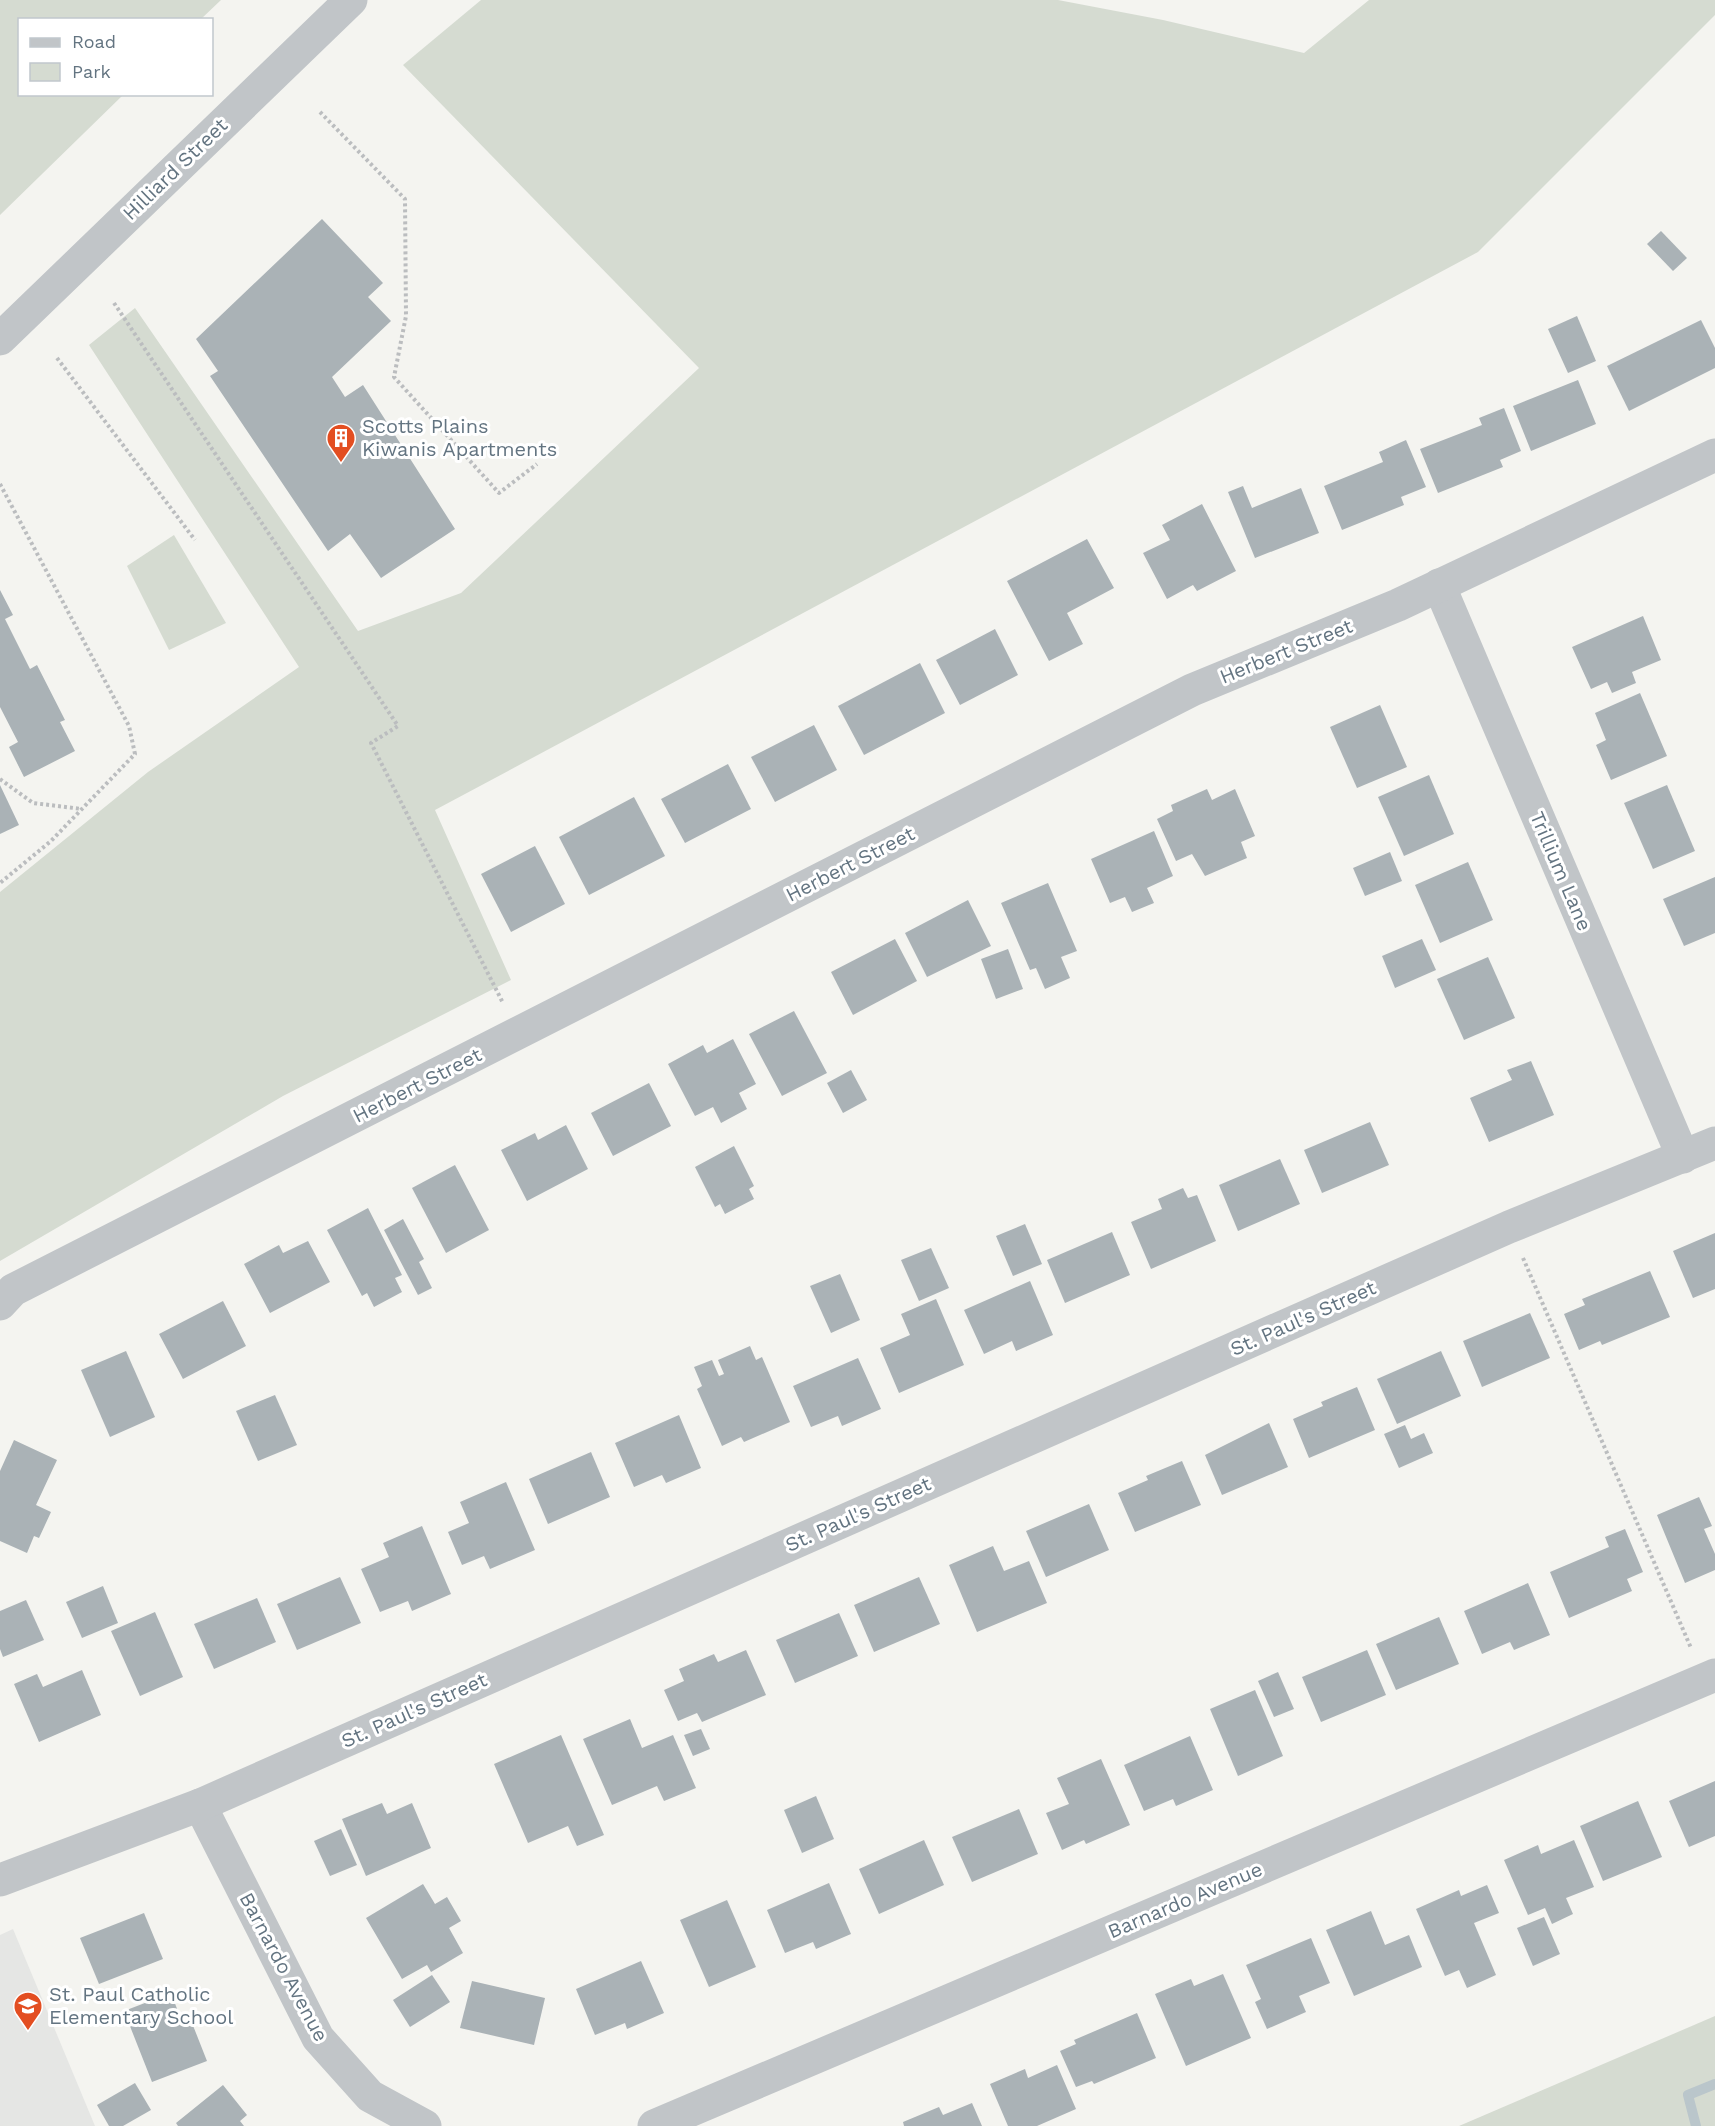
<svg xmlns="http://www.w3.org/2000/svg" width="1715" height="2126" font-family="'Work Sans',sans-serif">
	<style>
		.built { fill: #e5e6e4 }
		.green { fill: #d5dbd1 }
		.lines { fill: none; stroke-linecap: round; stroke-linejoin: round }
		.stream { stroke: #bac6cb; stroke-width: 10 }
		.building { fill: #aab2b6 }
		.path { stroke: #bbbdbf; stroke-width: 4; stroke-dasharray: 3 3; stroke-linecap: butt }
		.minor { stroke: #c1c5c8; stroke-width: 33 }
		.labels { text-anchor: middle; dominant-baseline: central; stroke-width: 6; stroke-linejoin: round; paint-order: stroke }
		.street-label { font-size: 20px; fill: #637481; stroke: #fff }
		.poi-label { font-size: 20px; fill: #637481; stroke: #fff; text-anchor: start }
	</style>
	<rect width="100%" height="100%" fill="#f4f4f0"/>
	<path class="built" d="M13,1929L95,2126H0V1935Z"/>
	<g class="green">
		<path d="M0,0H221L201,19L20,20V94L123,95L0,215Z"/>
		<path d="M481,0H1058L1163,20L1304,53L1369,0H1715V15L1478,252L435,810L511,980L283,1096L0,1261V892L148,772L299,667L89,345L135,308L358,631L461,593L699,368L403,65Z"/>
		<path d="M174,535L226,623L169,650L127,566Z"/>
		<path d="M1715,2016V2126H1459Z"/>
	</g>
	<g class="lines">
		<path class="stream" d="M1696,2126L1688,2095L1715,2084"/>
	</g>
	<g class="building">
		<path d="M322,219L383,283L368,297L391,321L332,377L345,397L363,385L455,529L381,578L350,534L328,551L210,376L218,371L196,339Z"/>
		<path d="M1661,231L1687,258L1673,271L1647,244Z"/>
		<path d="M1577,316L1596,361L1568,373L1548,329Z"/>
		<path d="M1701,320L1715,348V368L1629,411L1607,366Z"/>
		<path d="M1578,380L1596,424L1531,451L1513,406Z"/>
		<path d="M1504,408L1521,451L1500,460L1503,467L1438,493L1420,449L1482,425L1479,418Z"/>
		<path d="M1406,440L1426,487L1401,497L1404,505L1342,530L1324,486L1383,462L1379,452Z"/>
		<path d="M1243,486L1252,508L1301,488L1319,533L1255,558L1228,492Z"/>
		<path d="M1202,504L1236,571L1197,591L1193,585L1167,599L1143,553L1170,540L1162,525Z"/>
		<path d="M1087,539L1114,588L1067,613L1083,644L1049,661L1007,581Z"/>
		<path d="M0,590L13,615L5,619L30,669L37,665L65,720L60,722L75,751L24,777L9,747L18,742L0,707Z"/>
		<path d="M1643,616L1661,660L1632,672L1636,683L1612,693L1607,682L1591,689L1572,647Z"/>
		<path d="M995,629L1018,675L960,705L936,660Z"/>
		<path d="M920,663L945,713L864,755L838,706Z"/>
		<path d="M1640,693L1667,756L1611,780L1596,745L1606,740L1595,713Z"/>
		<path d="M1380,705L1407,767L1357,788L1330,727Z"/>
		<path d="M814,725L837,770L775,802L751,757Z"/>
		<path d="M728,764L751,809L685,843L661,799Z"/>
		<path d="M1429,775L1454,834L1404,856L1378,797Z"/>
		<path d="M0,785L19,825L0,834Z"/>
		<path d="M1667,785L1695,851L1653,869L1624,803Z"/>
		<path d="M1207,789L1212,800L1235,789L1255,836L1241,842L1247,858L1205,876L1192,854L1176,861L1157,819L1173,811L1171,805Z"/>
		<path d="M634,797L665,856L589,895L559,837Z"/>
		<path d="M1154,831L1173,876L1147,888L1154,903L1132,912L1125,897L1110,903L1091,859Z"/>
		<path d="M535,846L565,904L511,932L481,874Z"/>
		<path d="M1390,852L1402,881L1365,896L1353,868Z"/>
		<path d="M1468,862L1493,920L1440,943L1415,885Z"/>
		<path d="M1715,877V933L1684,946L1663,899Z"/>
		<path d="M1048,883L1077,951L1061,957L1070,978L1045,989L1036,968L1030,970L1001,903Z"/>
		<path d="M968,900L991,946L927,977L905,933Z"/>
		<path d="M895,939L917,981L853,1015L831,972Z"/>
		<path d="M1422,939L1436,970L1395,988L1382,956Z"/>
		<path d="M1008,949L1023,989L996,999L981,959Z"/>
		<path d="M1488,957L1515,1018L1464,1040L1437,979Z"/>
		<path d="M794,1011L827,1073L782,1096L749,1034Z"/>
		<path d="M733,1039L756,1084L739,1093L747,1109L721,1123L713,1107L695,1116L668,1064L703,1045L707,1053Z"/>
		<path d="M1531,1061L1554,1115L1489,1142L1470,1098L1512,1080L1507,1070Z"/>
		<path d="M851,1070L867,1100L843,1113L827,1083Z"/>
		<path d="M649,1083L671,1126L613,1156L591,1113Z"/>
		<path d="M1370,1122L1389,1165L1322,1193L1304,1150Z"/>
		<path d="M566,1125L588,1169L527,1201L501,1150L535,1133L538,1140Z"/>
		<path d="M734,1146L754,1186L749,1189L754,1199L725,1214L720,1204L715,1207L695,1167Z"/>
		<path d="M1280,1159L1300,1204L1238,1231L1219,1185Z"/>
		<path d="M455,1165L489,1230L446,1253L412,1188Z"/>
		<path d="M1183,1188L1188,1198L1197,1195L1216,1241L1151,1269L1131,1222L1162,1209L1158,1199Z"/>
		<path d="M368,1208L402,1275L395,1278L402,1292L374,1307L367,1293L362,1296L327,1230Z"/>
		<path d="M403,1219L424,1259L419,1262L432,1288L418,1295L384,1230Z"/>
		<path d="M1025,1224L1042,1264L1013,1276L996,1236Z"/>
		<path d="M1112,1232L1130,1275L1065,1303L1047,1260Z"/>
		<path d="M1715,1233V1289L1693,1298L1673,1251Z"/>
		<path d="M308,1241L330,1282L270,1313L244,1264L279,1245L283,1253Z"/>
		<path d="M931,1248L949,1288L919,1301L901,1260Z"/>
		<path d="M1650,1271L1670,1317L1602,1345L1600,1341L1579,1350L1564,1314L1585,1305L1582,1299Z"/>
		<path d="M840,1274L860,1320L831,1333L810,1286Z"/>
		<path d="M1030,1281L1053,1335L1016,1351L1012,1341L984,1354L964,1310Z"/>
		<path d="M936,1299L964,1365L899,1393L880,1348L910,1335L901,1314Z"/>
		<path d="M223,1301L246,1346L183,1379L159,1334Z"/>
		<path d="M1530,1313L1550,1358L1482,1387L1463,1341Z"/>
		<path d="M750,1346L756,1360L762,1357L790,1422L744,1442L741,1437L722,1446L697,1389L702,1386L694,1367L712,1360L719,1376L724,1374L718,1360Z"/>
		<path d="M126,1351L155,1417L110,1437L81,1370Z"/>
		<path d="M1441,1351L1461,1396L1397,1424L1377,1379Z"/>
		<path d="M858,1358L881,1409L842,1426L838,1416L811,1427L793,1386Z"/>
		<path d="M1357,1387L1375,1430L1309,1458L1293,1419L1323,1406L1321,1402Z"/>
		<path d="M275,1395L297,1445L258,1461L236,1411Z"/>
		<path d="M679,1415L701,1468L666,1483L662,1475L634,1487L615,1443Z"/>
		<path d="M1269,1423L1288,1467L1222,1495L1205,1455Z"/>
		<path d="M1405,1425L1411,1439L1424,1433L1433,1453L1399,1468L1384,1434Z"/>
		<path d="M14,1440L57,1460L36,1505L51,1512L39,1538L34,1536L27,1553L0,1541V1471Z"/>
		<path d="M591,1452L610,1497L548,1524L529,1479Z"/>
		<path d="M1182,1461L1201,1505L1135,1532L1118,1493L1148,1480L1146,1476Z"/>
		<path d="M506,1482L535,1550L490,1569L484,1556L462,1565L448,1532L469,1523L460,1502Z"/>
		<path d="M1699,1497L1712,1526L1704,1529L1715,1554V1570L1685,1583L1657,1515Z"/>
		<path d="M1089,1504L1109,1550L1046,1577L1026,1531Z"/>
		<path d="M422,1526L451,1594L412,1611L408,1601L380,1612L361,1569L389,1557L383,1543Z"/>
		<path d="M1625,1529L1643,1572L1627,1579L1632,1591L1569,1618L1550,1572L1609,1547L1605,1537Z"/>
		<path d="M993,1546L1004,1571L1029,1561L1047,1603L977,1632L949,1565Z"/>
		<path d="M340,1577L361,1623L297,1650L277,1604Z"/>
		<path d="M919,1577L940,1624L874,1652L854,1605Z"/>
		<path d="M1528,1583L1550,1635L1514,1650L1510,1642L1482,1654L1464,1611Z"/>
		<path d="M103,1586L118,1623L82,1638L66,1602Z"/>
		<path d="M257,1598L276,1642L214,1669L194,1624Z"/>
		<path d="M26,1600L44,1640L3,1657L0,1649V1611Z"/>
		<path d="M155,1612L183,1677L140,1696L111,1631Z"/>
		<path d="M839,1613L858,1656L795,1683L776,1640Z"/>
		<path d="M1439,1617L1459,1664L1396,1690L1376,1644Z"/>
		<path d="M746,1650L766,1695L702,1722L697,1713L678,1721L664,1690L684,1681L679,1669L714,1654L718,1662Z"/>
		<path d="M1367,1650L1386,1695L1321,1722L1302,1677Z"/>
		<path d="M82,1670L101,1715L39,1742L14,1684L37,1674L43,1687Z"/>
		<path d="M1278,1672L1294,1709L1274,1717L1258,1681Z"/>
		<path d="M1255,1690L1283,1756L1238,1776L1210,1709Z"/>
		<path d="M630,1719L642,1748L673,1735L696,1788L664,1801L657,1786L612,1805L583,1739Z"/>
		<path d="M701,1729L710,1749L693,1756L684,1735Z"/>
		<path d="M561,1735L604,1835L577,1846L568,1826L528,1843L494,1764Z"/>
		<path d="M1190,1736L1213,1790L1176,1806L1173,1799L1144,1811L1124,1765Z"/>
		<path d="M1101,1759L1130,1825L1086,1844L1084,1840L1062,1850L1046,1813L1069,1804L1057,1778Z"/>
		<path d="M1715,1781V1836L1689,1847L1669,1801Z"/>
		<path d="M816,1796L834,1839L802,1853L784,1810Z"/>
		<path d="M1638,1801L1662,1857L1603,1881L1580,1826Z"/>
		<path d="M382,1803L387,1814L412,1803L431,1848L366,1876L342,1819Z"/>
		<path d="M1019,1809L1038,1854L972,1882L952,1837Z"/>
		<path d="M341,1829L357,1865L330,1876L314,1841Z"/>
		<path d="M924,1840L944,1885L879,1914L859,1869Z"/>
		<path d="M1574,1840L1594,1887L1566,1898L1573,1914L1552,1924L1545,1908L1528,1915L1504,1860L1538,1845L1541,1854Z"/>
		<path d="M829,1883L851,1934L816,1949L813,1942L785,1953L767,1910Z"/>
		<path d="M423,1884L435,1904L447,1897L461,1921L449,1928L463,1953L431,1972L427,1965L402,1979L366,1918Z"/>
		<path d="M1487,1885L1499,1913L1474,1923L1496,1975L1467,1988L1459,1970L1445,1976L1416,1909L1459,1890L1461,1896Z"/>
		<path d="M727,1900L756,1967L709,1987L680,1920Z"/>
		<path d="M1371,1911L1385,1945L1409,1935L1422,1967L1354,1996L1326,1930Z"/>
		<path d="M144,1913L163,1959L99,1984L80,1938Z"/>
		<path d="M1544,1917L1560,1954L1533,1966L1517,1928Z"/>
		<path d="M1311,1938L1330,1983L1299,1996L1306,2012L1267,2029L1255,2002L1261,1999L1246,1965Z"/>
		<path d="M641,1961L664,2013L627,2029L625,2023L595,2035L576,1989Z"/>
		<path d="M1223,1974L1251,2038L1186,2066L1155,1994L1191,1979L1194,1986Z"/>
		<path d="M432,1975L450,2002L410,2027L393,2000Z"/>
		<path d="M472,1981L545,1998L534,2045L460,2028Z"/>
		<path d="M171,1993L184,2027L192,2023L207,2061L152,2082L124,2011Z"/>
		<path d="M1137,2013L1156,2058L1094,2084L1092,2081L1076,2087L1060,2051L1076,2044L1074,2040Z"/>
		<path d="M1057,2065L1076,2109L1037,2126H1008L990,2084L1025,2069L1028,2078Z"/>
		<path d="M135,2083L151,2110L123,2126H109L97,2105Z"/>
		<path d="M223,2085L247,2115L240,2121L244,2126H178L176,2123Z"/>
		<path d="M972,2103L982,2126H904L903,2122L939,2107L943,2115Z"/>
	</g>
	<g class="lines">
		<g class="path">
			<path d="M320,112L405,199L406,316L394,377L499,493L537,464"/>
			<path d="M114,303L398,726L371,743L503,1003"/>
			<path d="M57,358L195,540"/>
			<path d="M0,484L129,726L135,754L51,841L0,883"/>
			<path d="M0,779L33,803L82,809"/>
			<path d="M1523,1258L1691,1648"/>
		</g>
		<g class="minor">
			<path d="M0,339L351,0"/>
			<path d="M1439,585L1683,1157"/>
			<path d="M0,1304L13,1290L1192,690L1398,605L1715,455"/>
			<path d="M200,1805L318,2038L370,2096L425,2126"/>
			<path d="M0,1880L200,1805L1509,1227L1715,1143"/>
			<path d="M654,2126L1715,1675"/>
		</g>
	</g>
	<defs>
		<g id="building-pin" transform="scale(1.5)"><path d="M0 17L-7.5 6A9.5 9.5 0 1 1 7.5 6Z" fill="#e34e21" stroke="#fff"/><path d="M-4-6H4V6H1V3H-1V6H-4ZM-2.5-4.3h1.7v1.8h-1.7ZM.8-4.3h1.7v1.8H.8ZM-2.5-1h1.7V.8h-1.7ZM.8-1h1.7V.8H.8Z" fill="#fff"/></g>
		<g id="school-pin" transform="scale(1.5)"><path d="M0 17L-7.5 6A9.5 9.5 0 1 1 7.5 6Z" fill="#e34e21" stroke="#fff"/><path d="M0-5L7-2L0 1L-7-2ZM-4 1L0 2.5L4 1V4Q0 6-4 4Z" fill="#fff"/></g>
	</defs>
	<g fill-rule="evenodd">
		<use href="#building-pin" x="341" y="438"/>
		<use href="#school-pin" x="28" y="2006"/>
	</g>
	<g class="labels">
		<g class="street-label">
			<text transform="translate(175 169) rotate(-44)">Hilliard Street</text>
			<text transform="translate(1286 651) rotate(-22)">Herbert Street</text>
			<text transform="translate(850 864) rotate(-27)">Herbert Street</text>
			<text transform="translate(1561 871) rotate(67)">Trillium Lane</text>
			<text transform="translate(417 1085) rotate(-27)">Herbert Street</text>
			<text transform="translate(1303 1318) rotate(-24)">St. Paul's Street</text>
			<text transform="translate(858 1514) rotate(-24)">St. Paul's Street</text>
			<text transform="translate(414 1710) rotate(-24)">St. Paul's Street</text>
			<text transform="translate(1185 1900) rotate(-23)">Barnardo Avenue</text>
			<text transform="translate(284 1967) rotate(62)">Barnardo Avenue</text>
		</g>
		<g class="poi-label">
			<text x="362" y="426">Scotts Plains<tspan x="362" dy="23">Kiwanis Apartments</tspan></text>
			<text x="49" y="1994">St. Paul Catholic<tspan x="49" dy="23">Elementary School</tspan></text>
		</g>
	</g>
	<rect x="18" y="18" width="195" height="78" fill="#ffffff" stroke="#c1c7cd" stroke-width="1.5"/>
	<rect x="30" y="38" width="30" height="9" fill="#c1c5c8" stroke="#c1c7cd" stroke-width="1.5"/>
	<text x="72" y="48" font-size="18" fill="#637481">Road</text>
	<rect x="30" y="63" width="30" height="18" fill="#d5dbd1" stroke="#c1c7cd" stroke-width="1.5"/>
	<text x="72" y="78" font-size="18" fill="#637481">Park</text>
</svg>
